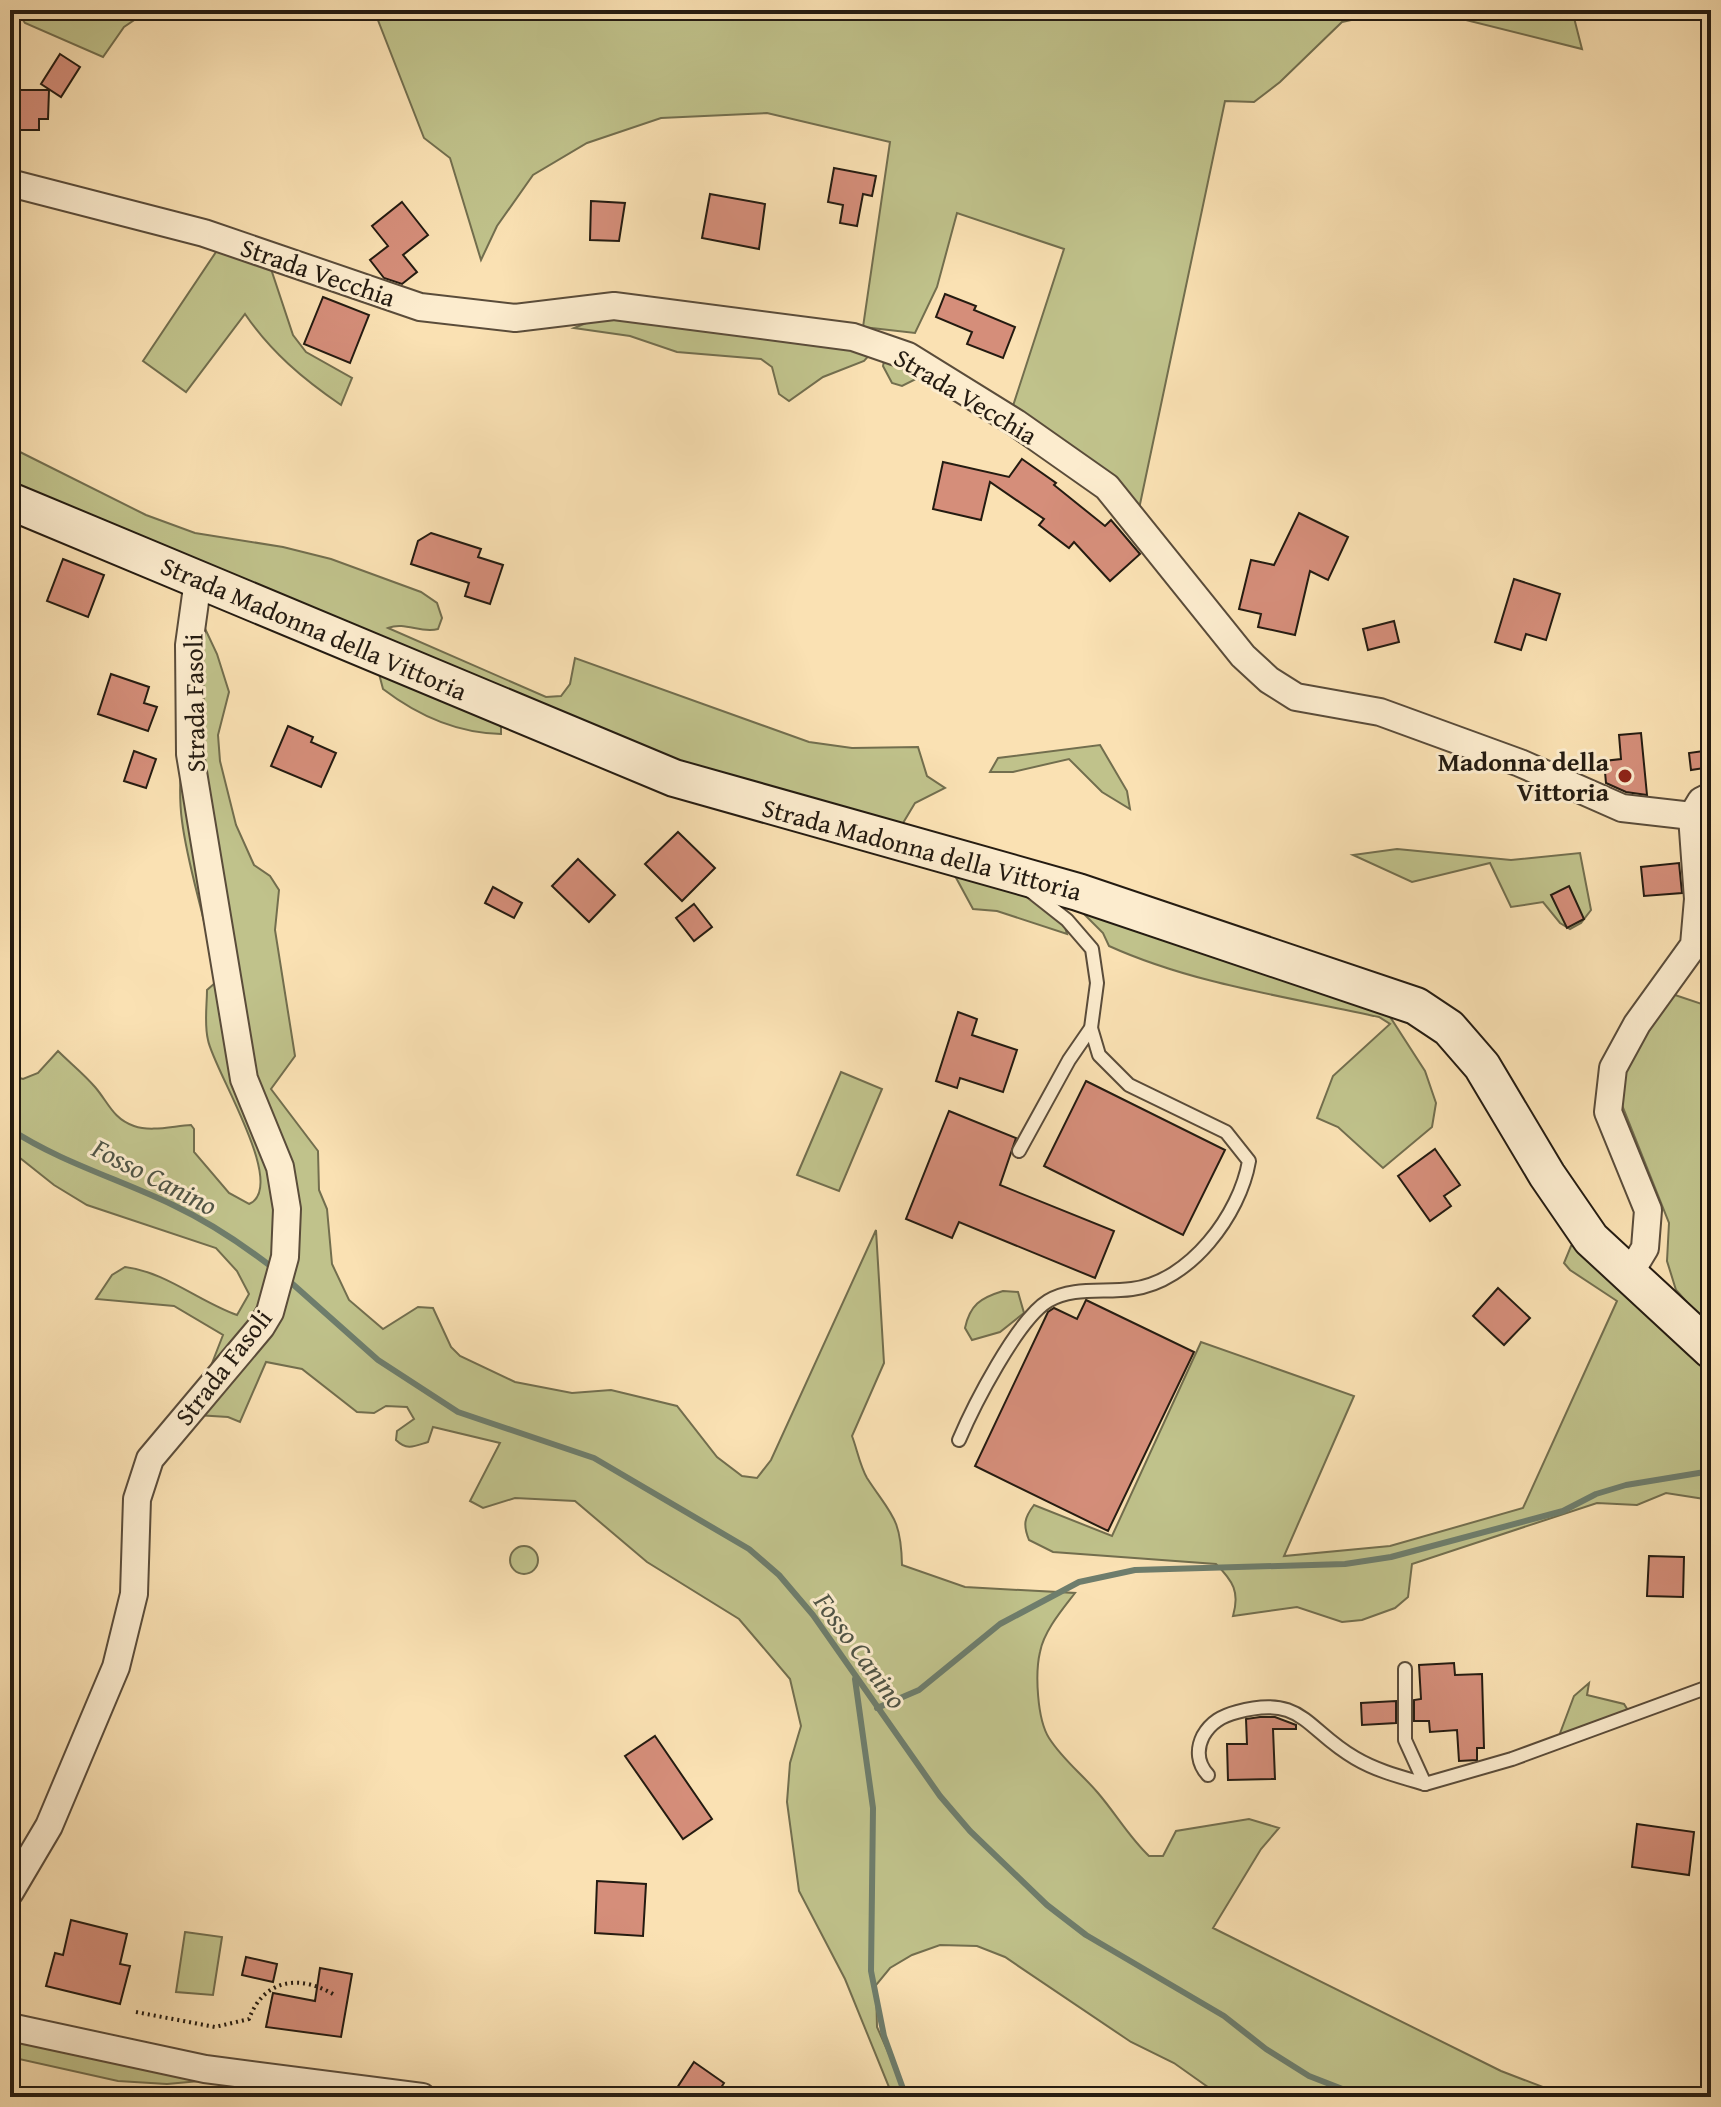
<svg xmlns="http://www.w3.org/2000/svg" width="1721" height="2107" font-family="'Gentium Book Plus',serif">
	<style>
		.green { fill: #c0c28b; stroke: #726e4e; stroke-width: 2 }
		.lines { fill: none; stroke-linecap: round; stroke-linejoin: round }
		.stream { stroke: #6e7d6c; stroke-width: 6 }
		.building { fill: #d58e7a; stroke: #241b11; stroke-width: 2 }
		.lane-casing { stroke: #5a4c3a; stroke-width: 16 }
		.street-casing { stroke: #5a4c3a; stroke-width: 30 }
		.secondary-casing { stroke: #241b11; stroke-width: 40 }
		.path { stroke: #241b11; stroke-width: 4; stroke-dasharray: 2 4; stroke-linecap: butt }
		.lane { stroke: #fcecce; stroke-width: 12 }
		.street { stroke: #fcecce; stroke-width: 26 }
		.secondary { stroke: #fcecce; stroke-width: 36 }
		.poi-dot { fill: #8f2418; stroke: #fcecce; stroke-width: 3 }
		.labels { text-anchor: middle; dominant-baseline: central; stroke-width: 6; stroke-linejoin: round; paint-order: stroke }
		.street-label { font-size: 26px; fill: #241b11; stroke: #fcecce }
		.poi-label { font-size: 26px; font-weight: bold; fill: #241b11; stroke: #fcecce; text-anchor: end }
		.water-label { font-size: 28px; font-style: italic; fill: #4f5446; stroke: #fcecce }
	</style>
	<rect width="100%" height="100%" fill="#fae1b3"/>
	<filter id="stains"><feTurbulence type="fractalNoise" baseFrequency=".0025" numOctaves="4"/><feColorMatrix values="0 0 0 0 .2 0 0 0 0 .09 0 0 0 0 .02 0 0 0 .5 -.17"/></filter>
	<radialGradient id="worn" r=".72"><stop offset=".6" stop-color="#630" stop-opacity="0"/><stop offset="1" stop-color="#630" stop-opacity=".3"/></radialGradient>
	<g class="green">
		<path d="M16,10H149L124,27L103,57L25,23Z"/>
		<path d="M374,10H1572L1582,49L1434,12L1411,16L1374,15L1342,22L1280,82L1254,102L1225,101L1139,509L1011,412L1064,249L957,213L937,287L915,333L863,327L890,142L767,113L661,118L587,143L533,175L497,226L481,260L450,158L424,138Z"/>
		<path d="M222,243L269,263L293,335L306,352L352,378L341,405C303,379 271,352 245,314L186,392L143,361Z"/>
		<path d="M603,316L875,349L864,361L823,377L789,401L779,394L772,367L761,359L677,352L630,336L574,328Z"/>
		<path d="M886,352L923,368L918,378L902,386L892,383L883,366Z"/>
		<path d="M10,447L146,515L195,533L283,547L331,559L421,592L437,603L442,618L438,629C421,634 405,621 388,628L546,697L561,696L570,684L575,658L809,742L852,748L918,747L927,776L945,788L915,803L900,828L706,774L10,493Z"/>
		<path d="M201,620L217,654L229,692L218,735L220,761L236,825L254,865L270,876L279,890L275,930L295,1056L271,1089L318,1151L319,1190L327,1209L332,1264L349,1300L383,1329L418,1307L433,1308L451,1347L460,1356L515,1382L572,1393L611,1390L677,1406L717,1457L742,1476L757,1478L771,1460L876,1230L884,1363L852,1436C857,1449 860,1466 867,1478C891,1515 901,1517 902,1565L965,1587L1075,1593C1062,1610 1044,1631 1040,1652C1035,1673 1037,1719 1049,1738C1063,1760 1082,1774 1098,1793C1116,1814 1129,1837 1149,1856H1163L1176,1831L1249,1819L1279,1828L1261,1849L1213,1928L1501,2071L1569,2097H1222L1174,2063L1131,2042L1005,1957L977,1946L940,1945L912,1955L890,1968L876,1985L877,2027L908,2097H893L845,1979L799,1891L787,1802L790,1763L801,1726L790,1679L739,1619L647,1562L575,1501L515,1498L483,1508L470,1501L500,1443L433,1427L428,1442C415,1446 407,1451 396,1440L397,1431L414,1419L407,1407L386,1406L374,1413L357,1412L302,1369L266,1362L240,1422L228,1417L181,1414L207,1376L223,1335L174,1306L96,1299L112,1275L125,1267C166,1272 198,1301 237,1315L249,1294L237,1271L216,1248L87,1205L54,1185L10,1150V1075L23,1079L38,1073L58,1051C70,1063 84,1074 95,1087C108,1102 113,1119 134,1126C151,1132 173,1126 191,1125L194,1129V1152L229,1193L249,1204C289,1187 213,1069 208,1040C204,1024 207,1005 207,990L215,983C210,928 189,876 182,821C174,763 193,680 201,620Z"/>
		<path d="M378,670L495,720L501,727V734C457,733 417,715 383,689Z"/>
		<path d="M1100,745L1127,791L1130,809L1102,792L1069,759L1013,772H990L998,758Z"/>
		<path d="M1397,849L1511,860L1580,853L1591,910L1581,923L1570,929L1560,923L1543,902L1511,907L1490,863L1412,882L1353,855Z"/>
		<path d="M954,874L1058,903L1067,934L997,911L973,909Z"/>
		<path d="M1067,897L1385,1009L1425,1071L1436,1103L1432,1127L1383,1168L1338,1127L1317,1118L1333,1076L1390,1024L1379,1017C1289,997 1193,984 1109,946L1103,933Z"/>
		<path d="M1672,994L1705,1005L1711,1012V1329L1676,1290L1667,1261L1669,1223L1622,1105L1627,1057Z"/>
		<path d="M841,1072L882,1089L839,1191L797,1175Z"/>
		<path d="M1571,1246H1583L1711,1367V1500L1666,1493L1637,1505L1597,1503L1412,1564L1408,1597L1395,1608L1362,1620L1342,1622L1297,1607L1233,1616C1240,1592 1233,1581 1216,1564L1053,1552L1029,1540C1023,1525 1024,1518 1034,1505L1112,1536L1201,1342L1354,1396L1284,1556L1390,1546L1523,1508L1617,1301L1570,1270L1564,1263Z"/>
		<path d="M1003,1291L1018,1292L1024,1313L1000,1332L972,1340L965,1328C970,1305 980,1298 1003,1291Z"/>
		<circle cx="524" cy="1560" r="14"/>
		<path d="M1589,1683L1587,1695L1624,1704L1629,1712L1559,1736L1574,1696Z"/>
		<path d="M185,1932L222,1937L213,1995L176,1992Z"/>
		<path d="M10,2034L211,2080L167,2084L118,2081L10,2057Z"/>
	</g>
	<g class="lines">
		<g class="stream">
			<path d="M10,1129C60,1162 119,1179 173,1205C209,1222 242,1244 273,1268"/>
			<path d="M287,1279L378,1360L458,1412L594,1458L749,1549L779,1575L813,1615L940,1796L970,1831L1047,1905L1086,1935L1224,2016L1266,2049L1309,2076L1363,2097"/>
			<path d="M855,1679L873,1808L871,1971L884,2036L906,2097"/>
			<path d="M877,1708L919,1690L1000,1624L1079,1582L1135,1570L1345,1564L1391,1557L1563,1511L1596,1494L1626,1485L1711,1471"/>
		</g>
	</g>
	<g class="building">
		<path d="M60,54L80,67L61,97L41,84Z"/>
		<path d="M20,90H49L48,119H39V130H20Z"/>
		<path d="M834,168L876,176L872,196L863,194L857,226L840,223L843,205L828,202Z"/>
		<path d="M710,194L765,204L759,249L702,238Z"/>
		<path d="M591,201L625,203L619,241L590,240Z"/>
		<path d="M402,202L428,235L403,255L417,272L402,284L384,278L370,260L388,246L372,226Z"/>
		<path d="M945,294L976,306L974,310L1015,327L1003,358L967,344L972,332L936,317Z"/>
		<path d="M323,297L369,315L350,363L304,344Z"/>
		<path d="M1022,459L1056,483L1054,485L1105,526L1111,520L1140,554L1110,581L1074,542L1069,548L1039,525L1044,519L990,482L981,520L933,509L943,462L1009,477Z"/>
		<path d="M1299,513L1348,537L1328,580L1310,571L1295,635L1258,627L1261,614L1239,609L1251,560L1274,565Z"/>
		<path d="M431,533L481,549L478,557L503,565L490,604L465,596L469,583L411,564L418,541Z"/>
		<path d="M63,559L104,575L88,617L47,601Z"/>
		<path d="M1514,579L1560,594L1546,640L1526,634L1521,650L1495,642Z"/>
		<path d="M1394,621L1399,642L1368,650L1363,629Z"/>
		<path d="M111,674L149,687L144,703L157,707L148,731L98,714Z"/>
		<path d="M288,726L313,737L311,742L336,753L321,787L271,766Z"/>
		<path d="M1641,733L1647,795L1626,792L1606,783L1604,761L1621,759L1619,735Z"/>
		<path d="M1711,750V767L1691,770L1689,753Z"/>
		<path d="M134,751L156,759L146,788L124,781Z"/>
		<path d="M678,832L715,868L682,901L645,864Z"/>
		<path d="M578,859L615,895L589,922L552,886Z"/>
		<path d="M1679,863L1682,893L1644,896L1641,867Z"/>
		<path d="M1569,886L1584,919L1567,928L1551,895Z"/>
		<path d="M493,887L522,903L514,918L485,903Z"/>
		<path d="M694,904L712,927L694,941L676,918Z"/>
		<path d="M958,1012L977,1019L972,1035L1017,1050L1003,1092L960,1078L957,1088L936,1081Z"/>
		<path d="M1086,1081L1225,1150L1183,1235L1044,1166Z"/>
		<path d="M949,1111L1016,1138L1000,1185L1114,1231L1095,1278L959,1222L952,1238L906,1219Z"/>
		<path d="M1435,1149L1460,1185L1444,1196L1451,1206L1430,1221L1398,1176Z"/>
		<path d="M1498,1288L1530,1318L1504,1345L1473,1316Z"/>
		<path d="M1086,1300L1194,1352L1108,1531L975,1466L1048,1312L1054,1308L1077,1319Z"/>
		<path d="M1649,1556L1684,1557L1683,1597L1647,1596Z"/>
		<path d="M1454,1663L1455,1675L1482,1674L1484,1748H1477V1760L1459,1761L1457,1730L1430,1732L1429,1721H1414V1700L1421,1699L1419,1665Z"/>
		<path d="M1396,1701V1723L1362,1725L1361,1703Z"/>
		<path d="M1260,1717H1275L1296,1725V1729H1273L1275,1779L1228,1780L1227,1744H1247L1246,1719Z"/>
		<path d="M655,1736L712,1819L683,1839L625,1756Z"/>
		<path d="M1637,1824L1694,1832L1689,1875L1632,1867Z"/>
		<path d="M597,1881L646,1884L643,1936L595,1933Z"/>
		<path d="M71,1920L127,1934L120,1964L130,1966L120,2004L46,1986L55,1953L63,1955Z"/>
		<path d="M246,1957L277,1964L273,1982L242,1975Z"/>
		<path d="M320,1968L352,1974L341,2037L266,2027L273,1993L315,2001Z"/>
		<path d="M694,2062L724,2083L715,2097H671Z"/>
	</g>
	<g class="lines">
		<g class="lane-casing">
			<g id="lane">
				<path d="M1019,1151L1069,1060L1091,1028L1097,983L1092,949L1067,920L1029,890"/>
				<path d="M959,1440C973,1407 1017,1320 1048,1301C1073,1286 1104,1293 1132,1289C1190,1282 1240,1214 1249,1161L1226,1132L1129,1085L1099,1055L1091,1028"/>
				<path d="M1405,1669V1740L1425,1784L1512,1759L1711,1686"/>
				<path d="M1208,1775C1198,1764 1196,1750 1203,1736C1211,1722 1222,1716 1237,1712C1303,1694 1306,1730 1355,1758C1377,1771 1401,1777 1425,1784"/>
			</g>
		</g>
		<g class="street-casing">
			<g id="street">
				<path d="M10,183L204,233L420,307L515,318L614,306L853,337L908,356L1016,423L1107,487L1243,656L1269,680L1296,697L1380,712L1520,763L1622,808L1692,816L1701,801L1711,796"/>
				<path d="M1630,1273L1645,1248L1648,1210L1608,1112L1613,1068L1637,1024L1694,945L1698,899L1692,816"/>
				<path d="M10,1892L49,1826L116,1667L134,1594L137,1499L150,1459L261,1327L270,1312L285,1257L287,1209L280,1167L244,1079L190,754L189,645L198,580"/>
				<path d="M10,2027L205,2069L422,2097"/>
			</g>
		</g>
		<g class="secondary-casing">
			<path id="secondary" d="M10,501L674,778L1078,892L1416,1006L1449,1028L1482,1066L1547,1175L1591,1239L1711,1350"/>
		</g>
		<path class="path" d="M136,2012L215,2027L249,2019C264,1978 302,1974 336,1996"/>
		<use href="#lane" class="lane"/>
		<use href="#street" class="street"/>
		<use href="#secondary" class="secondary"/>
	</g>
	<circle class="poi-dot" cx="1625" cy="776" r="8"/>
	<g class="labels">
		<g class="street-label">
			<text transform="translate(318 272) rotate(19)">Strada Vecchia</text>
			<text transform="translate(966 396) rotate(31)">Strada Vecchia</text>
			<text transform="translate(314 628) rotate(23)">Strada Madonna della Vittoria</text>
			<text transform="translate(194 703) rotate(-91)">Strada Fasoli</text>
			<text transform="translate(922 849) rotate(15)">Strada Madonna della Vittoria</text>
			<text transform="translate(223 1367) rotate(-52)">Strada Fasoli</text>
		</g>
		<g class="poi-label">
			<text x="1609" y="761">Madonna della<tspan x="1609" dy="30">Vittoria</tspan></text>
		</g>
		<g class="water-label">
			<text transform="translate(155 1176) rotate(27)">Fosso Canino</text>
			<text transform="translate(861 1650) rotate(54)">Fosso Canino</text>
		</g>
	</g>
	<rect width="1721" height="2107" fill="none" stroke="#fae1b3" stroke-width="40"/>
	<rect x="12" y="12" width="1697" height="2083" fill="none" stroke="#241b11" stroke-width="4"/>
	<rect x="20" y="20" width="1681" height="2067" fill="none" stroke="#241b11" stroke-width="2"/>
	<rect width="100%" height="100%" filter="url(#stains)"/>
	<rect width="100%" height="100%" fill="url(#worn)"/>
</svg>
